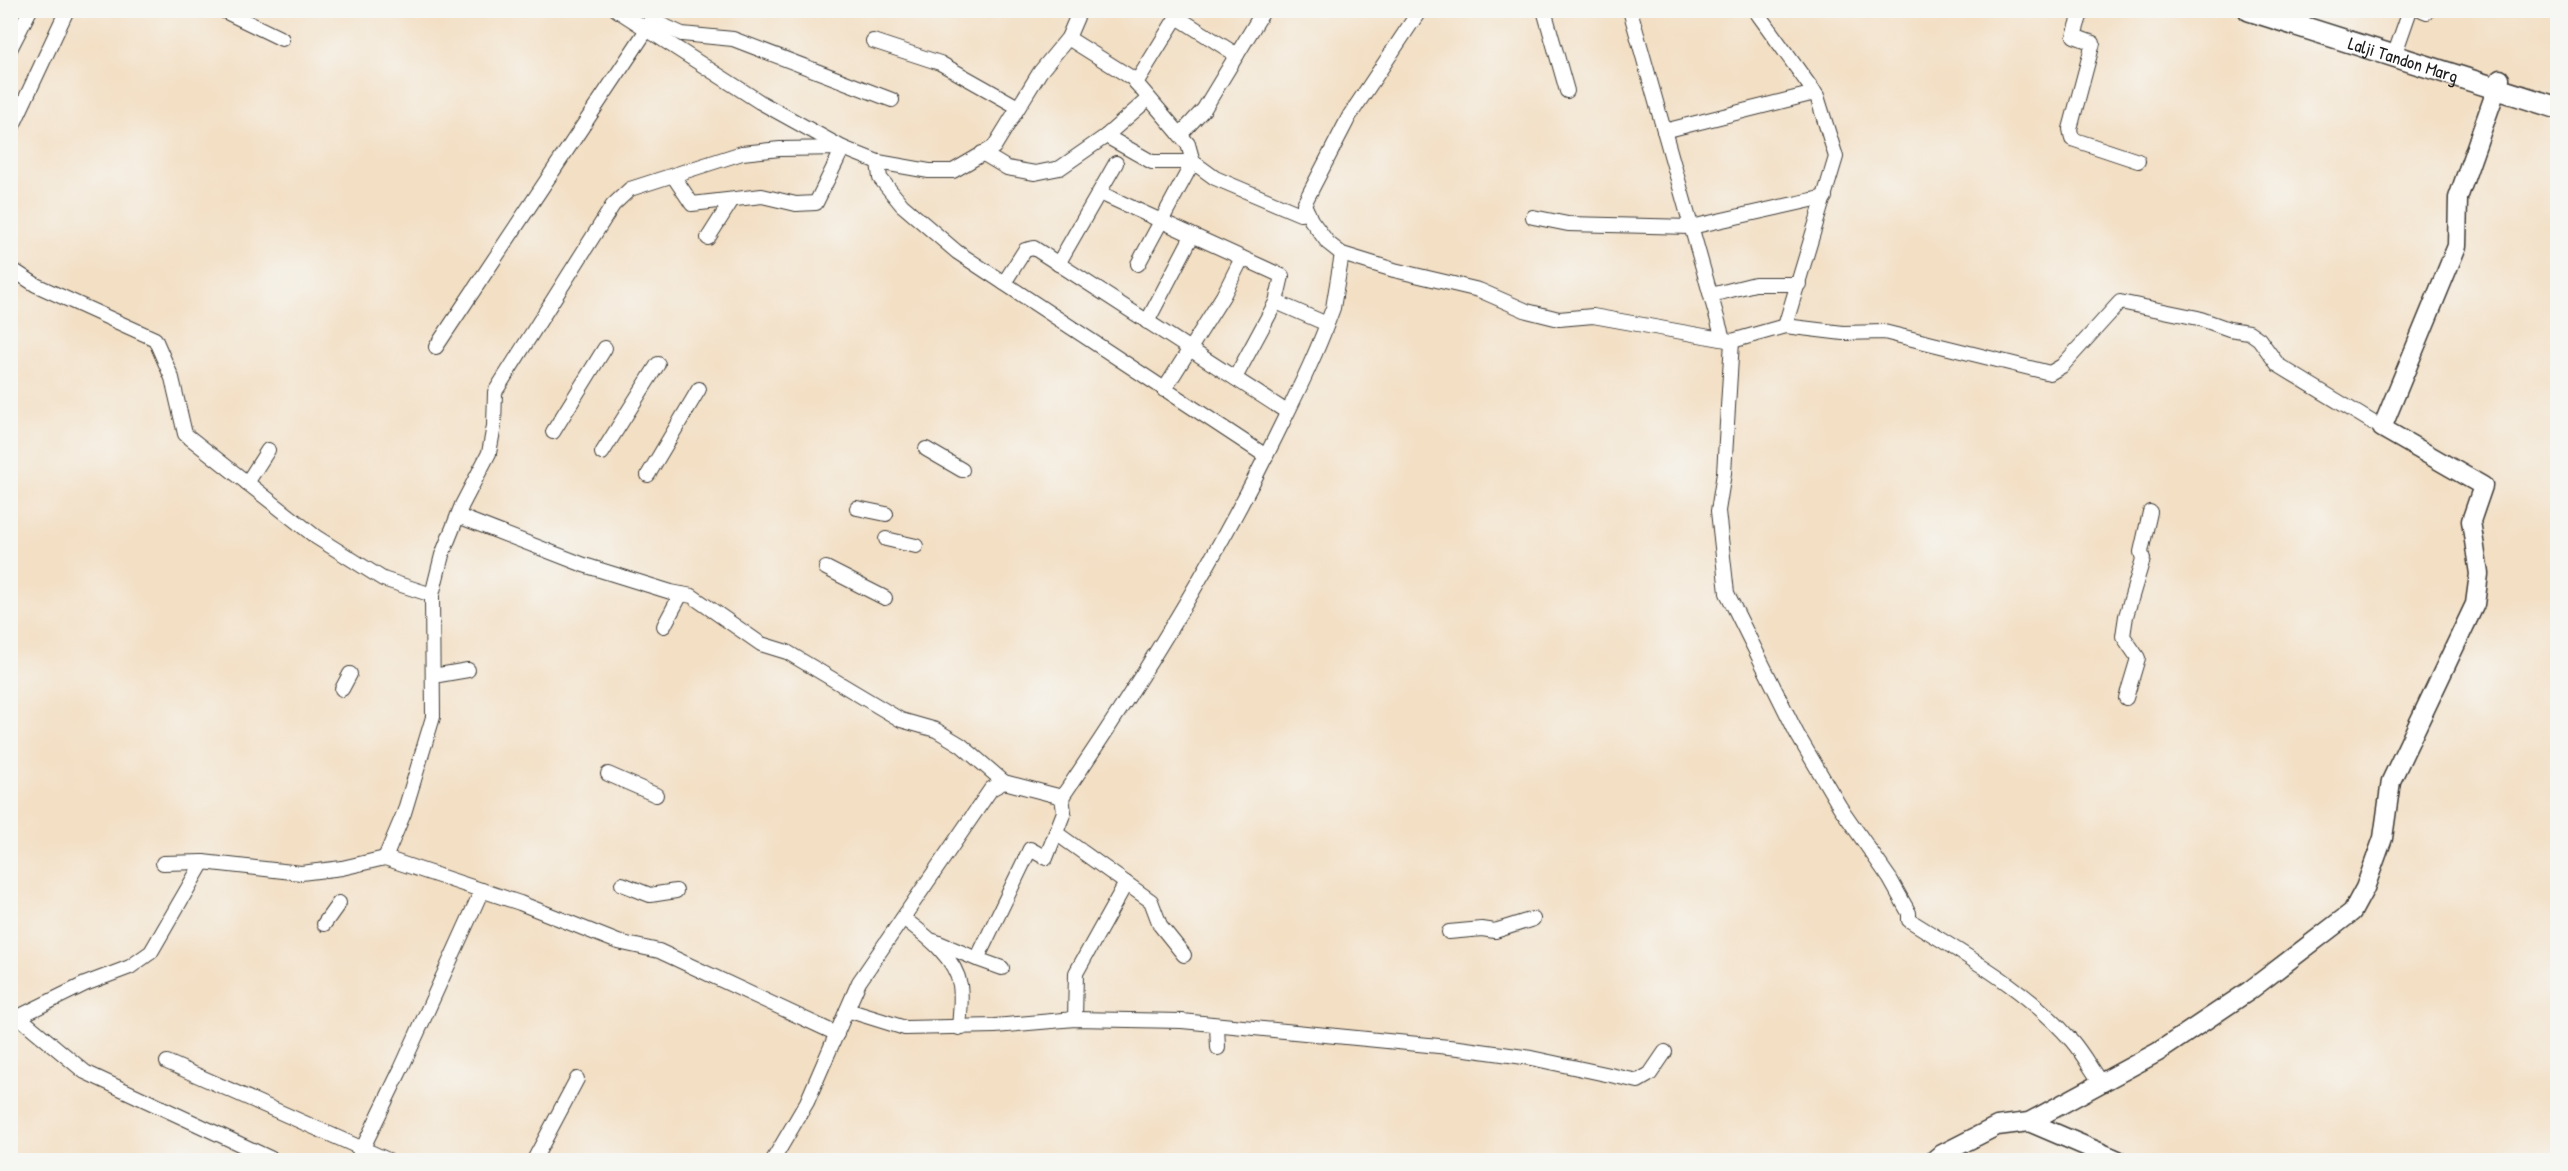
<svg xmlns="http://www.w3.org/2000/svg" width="2568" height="1171" font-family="'Patrick Hand',sans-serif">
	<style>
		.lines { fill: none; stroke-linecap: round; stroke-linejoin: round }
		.street-casing { stroke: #3c3935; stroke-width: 16 }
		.secondary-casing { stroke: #3c3935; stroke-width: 21 }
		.primary-casing { stroke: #3c3935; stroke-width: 24 }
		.street { stroke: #fff; stroke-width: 14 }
		.secondary { stroke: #fff; stroke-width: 18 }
		.primary { stroke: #fff; stroke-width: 21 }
		.labels { text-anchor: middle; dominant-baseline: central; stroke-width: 5; stroke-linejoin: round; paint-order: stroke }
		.street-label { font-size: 18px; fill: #1c1c1c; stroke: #f6f6f2 }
	</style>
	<rect width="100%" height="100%" fill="#f6f6f2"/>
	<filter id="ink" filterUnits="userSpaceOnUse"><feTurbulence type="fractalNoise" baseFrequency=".0167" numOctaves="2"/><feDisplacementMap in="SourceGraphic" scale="12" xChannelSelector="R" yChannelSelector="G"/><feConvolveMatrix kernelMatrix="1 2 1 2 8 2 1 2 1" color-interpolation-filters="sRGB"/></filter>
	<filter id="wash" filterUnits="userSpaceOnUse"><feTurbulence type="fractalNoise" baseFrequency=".008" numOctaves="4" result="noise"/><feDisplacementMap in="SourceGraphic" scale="24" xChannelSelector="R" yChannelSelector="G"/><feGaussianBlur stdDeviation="1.35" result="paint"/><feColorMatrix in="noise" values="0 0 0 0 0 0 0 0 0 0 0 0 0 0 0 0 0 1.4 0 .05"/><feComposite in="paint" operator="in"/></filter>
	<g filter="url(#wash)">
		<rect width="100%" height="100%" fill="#f3dfc4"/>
	</g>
	<g filter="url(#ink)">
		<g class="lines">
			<g class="street-casing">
				<g id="street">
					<path d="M222,10L282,39"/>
					<path d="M617,10L760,102L843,148L878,162L929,171H953L994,147L1040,72L1068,38L1080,10"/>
					<path d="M1420,10L1350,115L1304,204L1311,220L1328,243L1342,254L1394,270L1479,290L1527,311L1559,319L1593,316L1732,341L1785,326L1836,157L1817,96L1755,10"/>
					<path d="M1544,10L1567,91"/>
					<path d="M1630,10L1723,339"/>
					<path d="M2082,10L2074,36L2093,43L2070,129L2072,139L2138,161"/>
					<path d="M2422,10L2427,12"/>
					<path d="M1177,17L1237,55"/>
					<path d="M651,20L682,34L733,39L892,100"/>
					<path d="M1068,38L1132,78L1188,144L1193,162L1215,178L1300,214L1308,213"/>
					<path d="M873,41L940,63L1018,107"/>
					<path d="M10,49L30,10"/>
					<path d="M2394,56L2410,10"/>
					<path d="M1136,83L1181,10"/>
					<path d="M1664,131L1815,93"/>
					<path d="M10,132L67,10"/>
					<path d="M1180,135L1204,109L1264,10"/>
					<path d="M1106,136L1152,162H1193"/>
					<path d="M982,153L1007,168L1035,173L1060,168L1106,136L1148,99"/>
					<path d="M878,162L880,178L902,205L957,252L1266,456"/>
					<path d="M1100,193L1282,276L1276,302L1327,324"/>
					<path d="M1533,217L1568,224L1691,227L1825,197"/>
					<path d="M708,238L732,200"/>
					<path d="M1058,264L1116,163"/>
					<path d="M1138,264L1193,162"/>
					<path d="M10,268L36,285L155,339L172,378L185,434L316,537L383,579L432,595"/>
					<path d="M1004,283L1025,250L1034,248L1287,412"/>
					<path d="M1711,295L1755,284H1799"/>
					<path d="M1147,322L1192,236"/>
					<path d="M1785,326L1843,333L1884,332L2050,373L2062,366L2120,302L2198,318L2229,329L2249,332L2259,339L2278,365L2382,428"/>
					<path d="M1732,341L1724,473L1718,511L1727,593L1797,734L1840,807L1890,879L1909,913V920C1966,956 2027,989 2072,1041C2083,1054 2091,1069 2101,1083"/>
					<path d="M436,347L648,28L654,10"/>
					<path d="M1235,378L1276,302"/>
					<path d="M1164,390L1223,296L1242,258"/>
					<path d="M553,432L605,348"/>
					<path d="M926,449L962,470"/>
					<path d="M602,453L658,364"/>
					<path d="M648,475L699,389"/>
					<path d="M247,483L268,450"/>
					<path d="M857,508L886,514"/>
					<path d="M458,516L584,565L671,592L692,596L761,644L787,652L901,720L936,730L961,745L1004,782"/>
					<path d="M886,539L916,546"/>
					<path d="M826,568L885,598"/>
					<path d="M664,626L681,594"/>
					<path d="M433,676L468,670"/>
					<path d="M342,689L350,674"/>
					<path d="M2126,698L2138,658L2123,636L2126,616L2143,559L2141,552L2150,512"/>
					<path d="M608,774L656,795"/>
					<path d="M1056,833L1151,901L1160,925L1184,955"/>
					<path d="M385,858L404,813L433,717L432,595L442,555L462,505L489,453L494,426L495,392L613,205L630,189L742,153L780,149L843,148L816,203L796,204L762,196L692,204L674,177"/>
					<path d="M163,863L203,862"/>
					<path d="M622,884L650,895L676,891"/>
					<path d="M903,918C925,935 955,956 960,985C962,998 960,1014 959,1028"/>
					<path d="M324,924L339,903"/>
					<path d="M1449,932L1482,929L1495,931L1533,919"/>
					<path d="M934,941L977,959"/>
					<path d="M1002,968L977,959L1030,849L1046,858L1064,812L1062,797"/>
					<path d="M847,1010L905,1028L995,1026L1075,1019L1182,1021L1459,1048L1531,1058L1638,1081L1650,1074L1665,1052"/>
					<path d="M19,1017L85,1072L274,1160"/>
					<path d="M1075,1019L1076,973L1126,883"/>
					<path d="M10,1021L85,984L130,967L151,952L203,862L301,873L342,868L385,858L520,903L618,942L659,951L837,1034"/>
					<path d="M1217,1025L1218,1048"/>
					<path d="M167,1062L388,1160"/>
					<path d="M357,1160L401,1069L482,890"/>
					<path d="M534,1160L577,1079"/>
					<path d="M773,1160L807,1102L859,982L991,789L1004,782L1062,797C1140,683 1211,568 1272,444C1291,405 1312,365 1327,324L1333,308L1342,254"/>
				</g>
			</g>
			<g class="secondary-casing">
				<g id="secondary">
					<path d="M2029,1122L2118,1160"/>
					<path d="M1934,1160L1940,1155L1997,1126L2029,1122L2158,1052L2249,991L2352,912L2365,888L2383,838L2391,781L2475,604L2479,574L2471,521L2483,486L2382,428L2457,246L2458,198L2500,79"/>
				</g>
			</g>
			<g class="primary-casing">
				<g id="primary">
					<path id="s1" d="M2249,10L2558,108"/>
				</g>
			</g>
			<use href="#street" class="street"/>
			<use href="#secondary" class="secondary"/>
			<use href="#primary" class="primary"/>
		</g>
	</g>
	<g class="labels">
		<g class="street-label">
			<text stroke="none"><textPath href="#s1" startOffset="162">Lalji Tandon Marg</textPath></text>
		</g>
	</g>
	<rect width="2568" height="1171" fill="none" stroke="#f6f6f2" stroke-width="36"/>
</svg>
